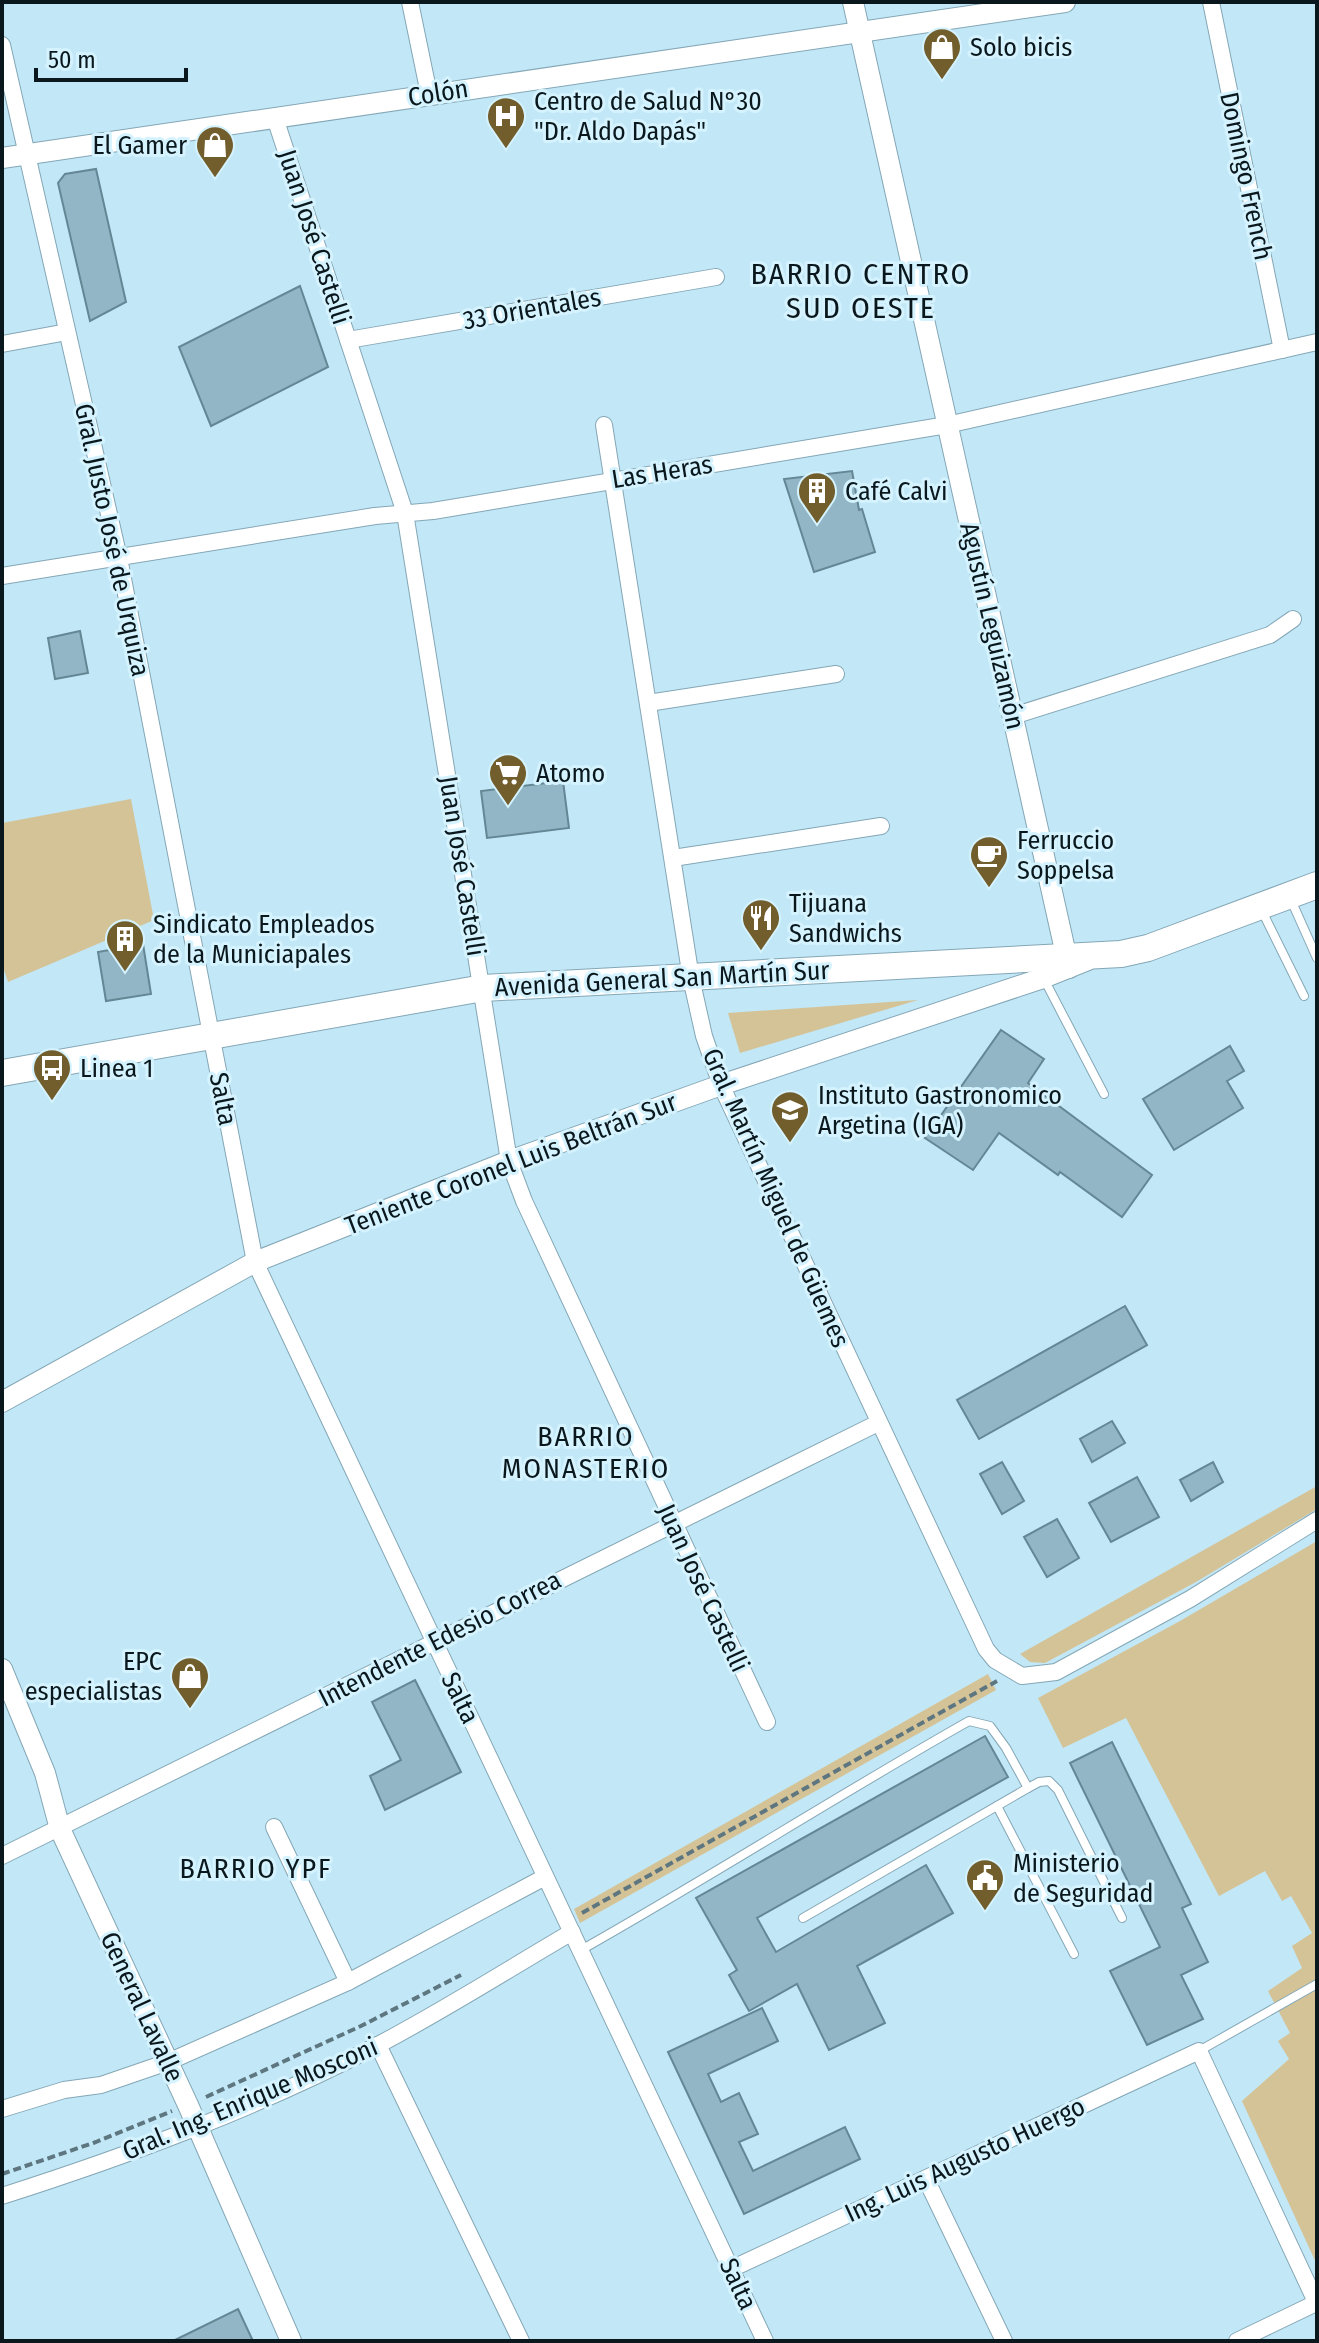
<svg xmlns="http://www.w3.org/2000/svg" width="1319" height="2343" font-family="'Fira Sans Condensed',sans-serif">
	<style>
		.green { fill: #d5c398 }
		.building { fill: #92b6c5; stroke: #658795; stroke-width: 2 }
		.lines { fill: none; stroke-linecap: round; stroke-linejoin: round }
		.service-casing { stroke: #84a7b6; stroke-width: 10 }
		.minor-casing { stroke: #84a7b6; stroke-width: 18 }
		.tertiary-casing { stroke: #84a7b6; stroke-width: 22 }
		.primary-casing { stroke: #84a7b6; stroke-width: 28 }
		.path { stroke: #5e7680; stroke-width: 4; stroke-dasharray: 8 4; stroke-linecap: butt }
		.service { stroke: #fff; stroke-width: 8 }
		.minor { stroke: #fff; stroke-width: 16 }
		.tertiary { stroke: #fff; stroke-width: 20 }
		.primary { stroke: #fff; stroke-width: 26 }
		.labels { text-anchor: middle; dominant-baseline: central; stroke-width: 6; stroke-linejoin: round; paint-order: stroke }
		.poi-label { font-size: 26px; fill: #0a181d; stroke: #d5f3ff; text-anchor: start }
		.street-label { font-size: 26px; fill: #0a181d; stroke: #d5f3ff }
		.neighbourhood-label { font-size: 28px; letter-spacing: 2px; fill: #0a181d; stroke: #d5f3ff }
		.quarter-label { font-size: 30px; letter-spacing: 2px; fill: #0a181d; stroke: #d5f3ff }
	</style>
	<rect width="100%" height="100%" fill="#c2e7f6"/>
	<g class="green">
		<path d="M131,799L154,920L8,982L2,964V823Z"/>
		<path d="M918,1000L740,1053L728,1013Z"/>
		<path d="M1317,1486V1509L1196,1582L1045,1663L1030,1662L1020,1654Z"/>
		<path d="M1317,1541V2265L1242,2101L1289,2059L1278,2041L1290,2033L1268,1991L1302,1968L1292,1946L1312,1933L1291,1896L1282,1901L1265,1871L1219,1896L1126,1718L1063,1748L1038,1698L1180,1621Z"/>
		<path d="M988,1674L996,1690L580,1923L574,1909Z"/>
	</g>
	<g class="building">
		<path d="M96,169L126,302L90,321L58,183L65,174Z"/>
		<path d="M300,286L328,367L211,426L179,347Z"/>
		<path d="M852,471L859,510L862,509L875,552L814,572L784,479Z"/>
		<path d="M80,631L88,673L55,679L48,638Z"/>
		<path d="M563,781L569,828L487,838L481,791Z"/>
		<path d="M143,944L151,994L106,1001L98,952Z"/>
		<path d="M1001,1030L1044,1059L1028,1083L1152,1175L1122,1217L1060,1172L1058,1175L999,1133L973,1170L925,1138Z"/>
		<path d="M1230,1046L1244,1071L1227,1081L1243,1108L1174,1150L1143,1099Z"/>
		<path d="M1125,1306L1147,1345L979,1439L957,1400Z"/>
		<path d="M1112,1421L1125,1443L1092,1462L1080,1439Z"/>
		<path d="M1002,1462L1024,1501L1002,1514L980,1474Z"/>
		<path d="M1213,1462L1223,1482L1191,1501L1180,1480Z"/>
		<path d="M1137,1477L1159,1517L1111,1542L1089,1503Z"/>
		<path d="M1057,1519L1079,1558L1047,1577L1024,1537Z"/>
		<path d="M415,1680L461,1772L385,1810L370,1776L401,1760L372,1702Z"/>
		<path d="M985,1736L1008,1777L757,1918L776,1952L926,1865L953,1913L857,1966L885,2023L829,2050L797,1984L749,2011L729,1975L737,1970L696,1898Z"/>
		<path d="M1112,1742L1191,1904L1182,1908L1208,1962L1181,1975L1203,2019L1147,2045L1110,1971L1160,1947L1070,1763Z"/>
		<path d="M762,2008L778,2041L708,2074L721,2102L739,2093L758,2134L739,2142L753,2171L845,2127L860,2159L744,2214L668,2052Z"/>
		<path d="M238,2309L253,2341H173Z"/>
	</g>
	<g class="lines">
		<g class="service-casing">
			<g id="service">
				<path d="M1291,900L1317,958"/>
				<path d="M1262,911L1304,996"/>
				<path d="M1044,979L1104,1094"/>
				<path d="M997,1806L1074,1954"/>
				<path d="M803,1918L1028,1788L1039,1782L1049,1781L1058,1790L1122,1918"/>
				<path d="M581,1950C712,1876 838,1795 969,1721L990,1726L1006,1748L1028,1788"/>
				<path d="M1199,2051L1317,1984"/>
			</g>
		</g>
		<g class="minor-casing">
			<g id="minor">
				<path d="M410,2L429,94"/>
				<path d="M1211,2L1282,350"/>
				<path d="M2,45L119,558L255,1262L765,2341"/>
				<path d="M275,118L405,513L509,1161L524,1201L767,1722"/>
				<path d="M348,340L716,277"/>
				<path d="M2,344L67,332"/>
				<path d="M604,425L691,978L704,1036L721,1085L986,1649L995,1660L1022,1676L1056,1672L1190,1599L1317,1520"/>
				<path d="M2,576L375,516L433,511L947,425L1317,342"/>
				<path d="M648,703L836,674"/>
				<path d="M1013,716L1270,635L1293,619"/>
				<path d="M673,858L881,826"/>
				<path d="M274,1827L348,1982"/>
				<path d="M2,1856L878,1423"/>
				<path d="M378,2045L521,2341"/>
				<path d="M2,2109L64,2090L101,2085L168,2062L348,1982L545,1877"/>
				<path d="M926,2179L1004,2341"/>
				<path d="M2,2196C130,2155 257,2108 376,2046C443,2011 507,1970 572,1932"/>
				<path d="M731,2269L1199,2051L1317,2304"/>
				<path d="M1237,2341L1316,2303"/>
			</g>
		</g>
		<g class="tertiary-casing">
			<g id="tertiary">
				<path d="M853,2L1069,968"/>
				<path d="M2,158L1065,2"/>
				<path d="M2,1402L255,1262L509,1161L721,1085L1043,978L1088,960"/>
				<path d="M2,1669L45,1773L60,1829L188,2105L291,2341"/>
			</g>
		</g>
		<g class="primary-casing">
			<path id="primary" d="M2,1073L483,988L1121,954L1148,948L1317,885"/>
		</g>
		<g class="path">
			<path d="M582,1913L997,1681"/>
			<path d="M206,2097L361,2026L461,1975"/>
			<path d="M2,2174L96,2142L172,2111"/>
		</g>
		<use href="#service" class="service"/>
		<use href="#minor" class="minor"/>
		<use href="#tertiary" class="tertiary"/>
		<use href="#primary" class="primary"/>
	</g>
	<defs>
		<g id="shop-pin" transform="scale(2)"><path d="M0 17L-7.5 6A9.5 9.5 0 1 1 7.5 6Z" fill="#725e2d" stroke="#d5f3ff"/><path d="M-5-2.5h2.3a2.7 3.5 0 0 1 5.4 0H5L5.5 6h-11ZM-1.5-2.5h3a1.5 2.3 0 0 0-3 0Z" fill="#fff"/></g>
		<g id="hospital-pin" transform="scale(2)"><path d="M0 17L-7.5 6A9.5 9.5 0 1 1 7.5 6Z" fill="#725e2d" stroke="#d5f3ff"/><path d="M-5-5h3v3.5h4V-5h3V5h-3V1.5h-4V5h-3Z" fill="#fff"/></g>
		<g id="building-pin" transform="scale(2)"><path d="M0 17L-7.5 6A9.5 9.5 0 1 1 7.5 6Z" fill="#725e2d" stroke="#d5f3ff"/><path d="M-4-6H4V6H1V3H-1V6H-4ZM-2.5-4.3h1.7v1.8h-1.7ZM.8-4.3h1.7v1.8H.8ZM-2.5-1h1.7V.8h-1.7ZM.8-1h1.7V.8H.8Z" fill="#fff"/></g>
		<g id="supermarket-pin" transform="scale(2)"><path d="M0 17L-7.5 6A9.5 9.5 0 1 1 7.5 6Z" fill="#725e2d" stroke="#d5f3ff"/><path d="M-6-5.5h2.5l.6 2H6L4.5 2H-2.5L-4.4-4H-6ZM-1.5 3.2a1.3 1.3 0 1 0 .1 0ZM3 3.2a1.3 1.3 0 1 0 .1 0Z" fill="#fff"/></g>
		<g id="cafe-pin" transform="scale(2)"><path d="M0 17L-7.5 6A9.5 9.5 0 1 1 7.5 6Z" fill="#725e2d" stroke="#d5f3ff"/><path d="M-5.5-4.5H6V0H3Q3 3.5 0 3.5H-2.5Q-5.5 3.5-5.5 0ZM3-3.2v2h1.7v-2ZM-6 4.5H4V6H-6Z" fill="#fff"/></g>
		<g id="restaurant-pin" transform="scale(2)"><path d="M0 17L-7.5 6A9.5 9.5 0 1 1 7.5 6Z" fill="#725e2d" stroke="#d5f3ff"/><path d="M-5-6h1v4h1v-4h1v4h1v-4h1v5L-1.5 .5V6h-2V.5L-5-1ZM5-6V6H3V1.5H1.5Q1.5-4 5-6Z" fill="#fff"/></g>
		<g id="bus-pin" transform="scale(2)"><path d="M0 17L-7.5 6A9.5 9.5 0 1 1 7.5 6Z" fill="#725e2d" stroke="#d5f3ff"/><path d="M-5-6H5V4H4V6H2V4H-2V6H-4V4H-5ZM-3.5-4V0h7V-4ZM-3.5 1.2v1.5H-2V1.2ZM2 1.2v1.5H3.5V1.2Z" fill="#fff"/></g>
		<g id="university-pin" transform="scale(2)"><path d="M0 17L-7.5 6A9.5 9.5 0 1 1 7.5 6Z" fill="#725e2d" stroke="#d5f3ff"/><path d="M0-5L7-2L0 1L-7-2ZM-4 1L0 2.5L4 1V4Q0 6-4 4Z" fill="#fff"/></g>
		<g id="civic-pin" transform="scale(2)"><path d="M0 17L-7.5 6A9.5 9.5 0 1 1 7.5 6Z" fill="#725e2d" stroke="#d5f3ff"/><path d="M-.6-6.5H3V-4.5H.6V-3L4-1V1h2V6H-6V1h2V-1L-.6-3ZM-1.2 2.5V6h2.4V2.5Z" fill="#fff"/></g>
	</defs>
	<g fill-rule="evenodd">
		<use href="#shop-pin" x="942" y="47"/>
		<use href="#hospital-pin" x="506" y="116"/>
		<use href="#shop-pin" x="215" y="145"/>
		<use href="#building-pin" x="817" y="491"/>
		<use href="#supermarket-pin" x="508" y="773"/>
		<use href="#cafe-pin" x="989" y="855"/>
		<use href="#restaurant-pin" x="761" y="918"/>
		<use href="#building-pin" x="125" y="939"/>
		<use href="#bus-pin" x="52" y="1068"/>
		<use href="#university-pin" x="790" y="1110"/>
		<use href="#shop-pin" x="190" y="1676"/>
		<use href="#civic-pin" x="985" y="1878"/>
	</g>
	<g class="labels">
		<g class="poi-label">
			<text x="970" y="47">Solo bicis</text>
			<text x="534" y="101">Centro de Salud N°30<tspan x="534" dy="30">"Dr. Aldo Dapás"</tspan></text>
			<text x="187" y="145" text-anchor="end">El Gamer</text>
			<text x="845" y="491">Café Calvi</text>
			<text x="536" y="773">Atomo</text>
			<text x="1017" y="840">Ferruccio<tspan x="1017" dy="30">Soppelsa</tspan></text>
			<text x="789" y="903">Tijuana<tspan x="789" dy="30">Sandwichs</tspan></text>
			<text x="153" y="924">Sindicato Empleados<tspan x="153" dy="30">de la Municiapales</tspan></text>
			<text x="80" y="1068">Linea 1</text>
			<text x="818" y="1095">Instituto Gastronomico<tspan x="818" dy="30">Argetina (IGA)</tspan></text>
			<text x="162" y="1661" text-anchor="end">EPC<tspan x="162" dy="30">especialistas</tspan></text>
			<text x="1013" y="1863">Ministerio<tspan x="1013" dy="30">de Seguridad</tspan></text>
		</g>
		<g class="street-label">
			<text transform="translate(438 93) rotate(-9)">Colón</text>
			<text transform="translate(1246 176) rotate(78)">Domingo French</text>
			<text transform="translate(314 237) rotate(72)">Juan José Castelli</text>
			<text transform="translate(532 309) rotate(-10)">33 Orientales</text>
			<text transform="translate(662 472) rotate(-9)">Las Heras</text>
			<text transform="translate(112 540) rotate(78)">Gral. Justo José de Urquiza</text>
			<text transform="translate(992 626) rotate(77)">Agustín Leguizamón</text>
			<text transform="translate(462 866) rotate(81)">Juan José Castelli</text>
			<text transform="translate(662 979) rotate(-3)">Avenida General San Martín Sur</text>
			<text transform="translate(223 1099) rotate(79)">Salta</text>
			<text transform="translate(511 1164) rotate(-21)">Teniente Coronel Luis Beltrán Sur</text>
			<text transform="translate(776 1198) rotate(66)">Gral. Martín Miguel de Güemes</text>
			<text transform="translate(703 1588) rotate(65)">Juan José Castelli</text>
			<text transform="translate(440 1639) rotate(-27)">Intendente Edesio Correa</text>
			<text transform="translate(460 1698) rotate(64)">Salta</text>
			<text transform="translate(142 2007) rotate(65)">General Lavalle</text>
			<text transform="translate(250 2099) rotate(-23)">Gral. Ing. Enrique Mosconi</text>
			<text transform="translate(965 2160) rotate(-25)">Ing. Luis Augusto Huergo</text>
			<text transform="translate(738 2284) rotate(65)">Salta</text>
		</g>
		<g class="neighbourhood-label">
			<text x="586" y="1436">BARRIO<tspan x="586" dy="32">MONASTERIO</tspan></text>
			<text x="256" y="1868">BARRIO YPF</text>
		</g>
		<g class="quarter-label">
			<text x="861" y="274">BARRIO CENTRO<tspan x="861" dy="34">SUD OESTE</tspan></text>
		</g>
	</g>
	<rect width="1319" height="2343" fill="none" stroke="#0a181d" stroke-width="8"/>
	<path d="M36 68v12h150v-12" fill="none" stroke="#0a181d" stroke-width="4"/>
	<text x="48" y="68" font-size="24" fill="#0a181d" stroke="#d5f3ff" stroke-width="6" paint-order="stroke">50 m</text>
</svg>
